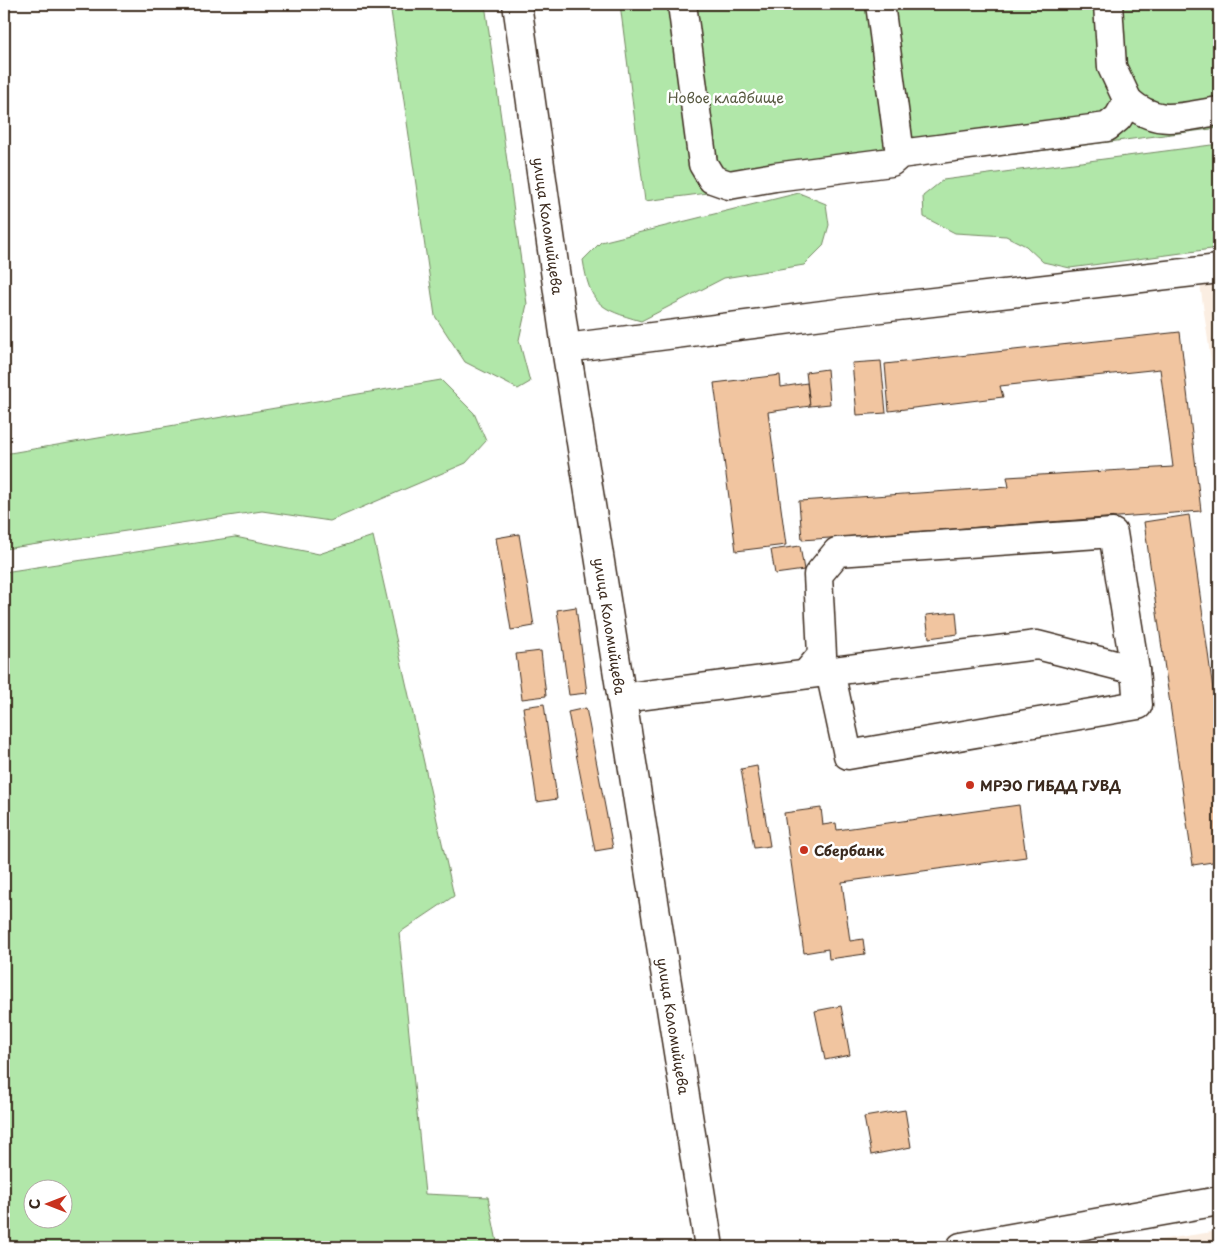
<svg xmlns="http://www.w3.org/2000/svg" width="1223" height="1251" font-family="'Playpen Sans',sans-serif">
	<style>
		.built { fill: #fbeee2 }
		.green { fill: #b1e7a9; stroke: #768864; fill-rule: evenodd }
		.building { fill: #f1c5a0; stroke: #3b2a1e }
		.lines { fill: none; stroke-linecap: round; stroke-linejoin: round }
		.minor-casing { stroke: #3b2a1e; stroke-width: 31 }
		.minor { stroke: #fff; stroke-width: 28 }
		.poi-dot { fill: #c8321e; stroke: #fff; stroke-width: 2 }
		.labels { text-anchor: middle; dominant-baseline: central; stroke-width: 5; stroke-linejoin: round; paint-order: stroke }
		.park-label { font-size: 14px; fill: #585941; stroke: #fff }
		.street-label { font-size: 14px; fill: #3b2a1e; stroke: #fff }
		.poi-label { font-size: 14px; font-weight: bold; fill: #3b2a1e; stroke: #fff; text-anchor: start }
	</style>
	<rect width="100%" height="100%" fill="#fff"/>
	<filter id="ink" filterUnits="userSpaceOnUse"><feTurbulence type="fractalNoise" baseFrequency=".02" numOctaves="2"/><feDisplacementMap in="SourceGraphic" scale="10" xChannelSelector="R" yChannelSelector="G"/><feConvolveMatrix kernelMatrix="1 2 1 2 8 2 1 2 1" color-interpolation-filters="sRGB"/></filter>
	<g filter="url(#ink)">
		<g class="built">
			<path d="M1219,275V418L1199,277Z"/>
			<path d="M1219,1231V1247H1113Z"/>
		</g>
		<g class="green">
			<path d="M390,4H485L527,304L519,340L530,382L518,389L465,362L435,316Z"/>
			<path d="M620,4H1219V128L645,201Z"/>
			<path d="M1219,144V248L1070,268L1043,262L1026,246L1006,236L955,233L924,217L923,196L943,180Z"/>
			<path d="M799,193L826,204L829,225L823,246L804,265L724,278L641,321C599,309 590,304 583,260L601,242Z"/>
			<path d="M441,380L474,413L486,441L466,463L330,521L262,511L4,549V454Z"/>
			<path d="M373,536L454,896L399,933L425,1194L488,1197L498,1247H4V572L235,537L319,554ZM62,1188V1218H32V1188Z"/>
		</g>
		<g class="building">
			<path d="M1180,332L1201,511L802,540L799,501L1009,487L1007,477L1173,467L1160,369L1000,386L1003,397L889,411L885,364Z"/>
			<path d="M881,361L886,413L857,415L852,363Z"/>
			<path d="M827,369L830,404L810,406L806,372Z"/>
			<path d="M780,375L781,387L807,383L810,406L768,412L786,545L736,551L714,383Z"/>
			<path d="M1189,515L1219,733V861L1193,865L1144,522Z"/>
			<path d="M519,534L534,626L511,630L496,538Z"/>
			<path d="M800,546L804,570L775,574L771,550Z"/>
			<path d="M576,607L587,693L569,695L557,610Z"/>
			<path d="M956,612L958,634L929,638L926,615Z"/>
			<path d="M541,651L546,696L522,699L516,654Z"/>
			<path d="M544,704L557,799L537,802L523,707Z"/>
			<path d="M586,708L613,848L595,851L568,712Z"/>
			<path d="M757,766L770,846L754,848L741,769Z"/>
			<path d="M1019,805L1026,857L842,882L850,941L863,939L865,954L829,959L828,949L804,953L784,813L821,808L823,825L836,823L837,830Z"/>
			<path d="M841,1006L850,1055L825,1060L815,1011Z"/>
			<path d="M905,1110L911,1147L871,1155L864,1117Z"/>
		</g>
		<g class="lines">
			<g class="minor-casing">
				<g id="minor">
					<path id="s1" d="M517,4L566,348L709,1247"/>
					<path d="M682,4L703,164L712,179L729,185L775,177L891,162L900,154L1107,127L1118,118L1128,101C1158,128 1183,116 1219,111"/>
					<path d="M880,4L900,154"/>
					<path d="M1108,4L1112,67L1128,101"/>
					<path d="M566,348L846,312L1219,269"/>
					<path d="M806,674L822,655L818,575L837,552L1113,533L1135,670"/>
					<path d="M622,698L1037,645L1135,670L1138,705L848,755L830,671"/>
					<path d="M961,1247L1219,1201"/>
				</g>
			</g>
			<use href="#minor" class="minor"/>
		</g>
	</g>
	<g class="poi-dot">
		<circle cx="970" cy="785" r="5"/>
		<circle cx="804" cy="850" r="5"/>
	</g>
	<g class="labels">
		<g class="park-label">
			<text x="726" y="97">Новое кладбище</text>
		</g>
		<g class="street-label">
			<text stroke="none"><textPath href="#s1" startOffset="224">улица Коломийцева</textPath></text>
			<text stroke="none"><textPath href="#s1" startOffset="629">улица Коломийцева</textPath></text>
			<text stroke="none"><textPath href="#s1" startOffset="1034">улица Коломийцева</textPath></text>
		</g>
		<g class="poi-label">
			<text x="980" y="785">МРЭО ГИБДД ГУВД</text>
			<text x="814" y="850">Сбербанк</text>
		</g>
	</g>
	<rect width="1223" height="1251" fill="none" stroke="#fff" stroke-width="20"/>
	<rect x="10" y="10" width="1203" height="1231" fill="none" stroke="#3b2a1e" stroke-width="2" filter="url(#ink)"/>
	<g transform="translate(48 1204) rotate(270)"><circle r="24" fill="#ffffff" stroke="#b1aaa5"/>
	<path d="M0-4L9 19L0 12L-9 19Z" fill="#c8321e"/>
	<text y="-8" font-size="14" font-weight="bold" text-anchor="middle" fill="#3b2a1e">С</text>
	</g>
</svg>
